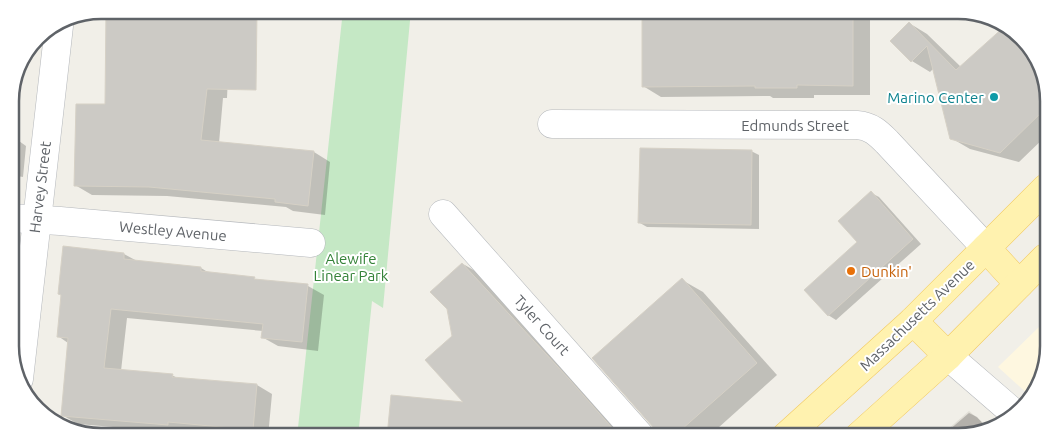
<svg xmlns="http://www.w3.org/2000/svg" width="1059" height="447" font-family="Ubuntu,sans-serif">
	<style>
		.commercial { fill: #fef7e0 }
		.education { fill: #e1ded6 }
		.green { fill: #c5e8c5 }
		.shadow { fill: #0003 }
		.building { fill: #cccac5; stroke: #d6d1c6 }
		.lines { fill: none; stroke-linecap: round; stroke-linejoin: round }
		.street-casing { stroke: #b5b8bc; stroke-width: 29 }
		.primary-casing { stroke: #f2c960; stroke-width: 29 }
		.street { stroke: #fff; stroke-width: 28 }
		.primary { stroke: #fff2af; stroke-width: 28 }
		.culture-dot { fill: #0f9aa8; stroke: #fff; stroke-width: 2 }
		.food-dot { fill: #e8710a; stroke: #fff; stroke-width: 2 }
		.labels { text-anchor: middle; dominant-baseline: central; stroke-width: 4; stroke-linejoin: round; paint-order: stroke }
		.culture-label { font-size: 15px; fill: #0d838f; stroke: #fff; text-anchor: end }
		.street-label { font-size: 15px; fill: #5f6368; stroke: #fff }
		.park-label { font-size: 15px; fill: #348238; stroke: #fff }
		.food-label { font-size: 15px; fill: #c56008; stroke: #fff; text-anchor: start }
		.rim { fill: none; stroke: #5f6368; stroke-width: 2.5 }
	</style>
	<rect width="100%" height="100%" fill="#f1efe8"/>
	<path class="commercial" d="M1043,323L1042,381L1030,396L998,367Z"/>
	<path class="education" d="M969,411L989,428L964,437H939Z"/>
	<path class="green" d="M343,10H411L383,308L372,301L358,437H297Z"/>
	<g class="shadow">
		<path d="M107,10H231L227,98H223L219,143L314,152L330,162L325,215L293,211L286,207L167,196L92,195L75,185L106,105Z"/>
		<path d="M694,10H740V15H779V10H870V95H814V98H773L770,96L661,97L643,86L694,14Z"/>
		<path d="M909,23L927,34L961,67L1030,45L1048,89L1047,135L1019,162L970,149L951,138L934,68L930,72L912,61L891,41Z"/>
		<path d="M12,88L19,93V141L26,146L23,177L11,175L10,94Z"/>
		<path d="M751,151L759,155V229L647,227L640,223Z"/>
		<path d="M871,193L879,197L921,244L836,320L828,315L859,242Z"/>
		<path d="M64,248L124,254L137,261L201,268L211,274L308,286L324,295L318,351L278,346L262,337L263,331L127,318L121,371L172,375L177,378L257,385L272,394L268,437L184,430L183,433L78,424L62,415L68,343L58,336L62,295Z"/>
		<path d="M463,264L484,276L629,437H388L466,403L453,337Z"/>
		<path d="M682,280L703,292L777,375L708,437H657Z"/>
		<path d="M969,413L977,417L988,429L964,437H941Z"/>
	</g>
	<g class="building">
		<path d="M106,10H257L256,90L207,89L201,140L314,151L308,206L275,202V199L149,187L74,186L76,104H105Z"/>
		<path d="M642,12L817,14V13H853V86L797,85V88H755V86L642,87Z"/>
		<path d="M909,22L956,70L1005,26L1030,45L1048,89V106L1000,153L950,139L927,46L911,62L890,41Z"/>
		<path d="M640,148L752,150L751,225L638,223Z"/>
		<path d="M871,191L913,239L828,316L804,290L857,242L838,221Z"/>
		<path d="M63,246L124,253V259L201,267V271L255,277L254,279L308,284L302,342L261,338L263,324L111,309L104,368L173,374L172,377L257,384L253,430L168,422V425L61,416L68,338L57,337L61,295L58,294Z"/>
		<path d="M462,263L569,379L620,437H387L391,395L463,402L425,360L452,336L447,309L430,292Z"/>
		<path d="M682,278L757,363L673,437H656L653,427L592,358Z"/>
	</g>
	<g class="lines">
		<g class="street-casing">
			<g id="street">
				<path d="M552,124L857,125C871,126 878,133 887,142L986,248"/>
				<path d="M443,214L641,437"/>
				<path d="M11,218L60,221L311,243"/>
				<path d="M948,356L1015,414"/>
				<path d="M19,379L59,26"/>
			</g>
		</g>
		<g class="primary-casing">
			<g id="primary">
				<path d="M986,248L1019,284"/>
				<path d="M913,321L948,356"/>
				<path d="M785,437L913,321L1046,188"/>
				<path d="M858,437L948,356L1045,258"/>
			</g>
		</g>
		<use href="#street" class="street"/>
		<use href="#primary" class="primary"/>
	</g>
	<circle class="culture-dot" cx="994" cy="97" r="5"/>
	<circle class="food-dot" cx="851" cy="271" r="5"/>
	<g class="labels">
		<g class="culture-label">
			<text x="984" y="97">Marino Center</text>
		</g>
		<g class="street-label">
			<text x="795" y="125">Edmunds Street</text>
			<text transform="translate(40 187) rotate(-83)">Harvey Street</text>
			<text transform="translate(173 231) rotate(5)">Westley Avenue</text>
			<text transform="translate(917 315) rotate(-44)">Massachusetts Avenue</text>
			<text transform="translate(542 325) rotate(48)">Tyler Court</text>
		</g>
		<g class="park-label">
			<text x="351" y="258">Alewife<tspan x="351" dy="17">Linear Park</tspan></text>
		</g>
		<g class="food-label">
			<text x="861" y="271">Dunkin'</text>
		</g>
	</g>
	<path d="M0 0H1059V447H0ZM101 19H958A82 82 0 0 1 1040 101V346A82 82 0 0 1 958 428H101A82 82 0 0 1 19 346V101A82 82 0 0 1 101 19Z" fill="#fff" fill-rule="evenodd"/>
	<path class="rim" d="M101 19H958A82 82 0 0 1 1040 101V346A82 82 0 0 1 958 428H101A82 82 0 0 1 19 346V101A82 82 0 0 1 101 19Z"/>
</svg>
